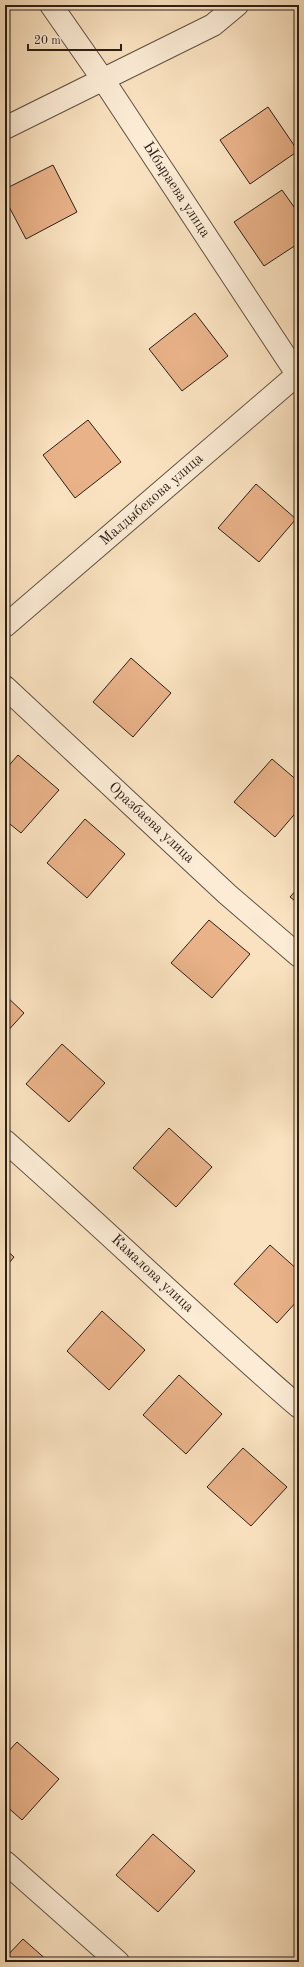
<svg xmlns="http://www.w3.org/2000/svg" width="304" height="1967" font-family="'Old Standard TT',serif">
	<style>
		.building { fill: #e9b289; stroke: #2c1f19 }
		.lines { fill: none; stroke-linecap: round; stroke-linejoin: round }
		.minor-casing { stroke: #605043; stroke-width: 24 }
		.minor { stroke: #fcecd6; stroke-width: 22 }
		.labels { text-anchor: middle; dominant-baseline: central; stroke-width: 4; stroke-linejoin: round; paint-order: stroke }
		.street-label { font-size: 15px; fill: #2c1f19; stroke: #fcecd6 }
	</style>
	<rect width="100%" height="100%" fill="#fae2c0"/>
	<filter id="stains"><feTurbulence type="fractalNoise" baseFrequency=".005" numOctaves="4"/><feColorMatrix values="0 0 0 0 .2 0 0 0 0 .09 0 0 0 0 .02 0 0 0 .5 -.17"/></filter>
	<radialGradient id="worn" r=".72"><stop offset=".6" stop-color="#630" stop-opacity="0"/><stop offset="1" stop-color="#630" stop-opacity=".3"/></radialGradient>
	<g class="building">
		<path d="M268,107L298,151L250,184L220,140Z"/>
		<path d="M53,165L77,212L26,239L5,199V189Z"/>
		<path d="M282,190L299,214V243L264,266L234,222Z"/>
		<path d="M195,313L228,356L182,391L149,349Z"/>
		<path d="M88,420L121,462L75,498L43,455Z"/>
		<path d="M256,484L296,519L259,562L218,528Z"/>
		<path d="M131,658L171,693L133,737L93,702Z"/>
		<path d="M18,755L59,790L21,833L5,820V770Z"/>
		<path d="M272,759L299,782V809L275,837L234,802Z"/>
		<path d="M85,819L125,854L87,898L47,863Z"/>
		<path d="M299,887V904L290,897Z"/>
		<path d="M209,920L250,954L212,998L171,963Z"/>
		<path d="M5,995L24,1013L5,1034Z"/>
		<path d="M62,1044L105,1083L69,1122L26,1084Z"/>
		<path d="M169,1128L212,1167L176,1207L133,1168Z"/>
		<path d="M270,1245L299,1271V1299L277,1323L234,1284Z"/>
		<path d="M5,1249L14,1257L5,1268Z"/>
		<path d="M102,1311L145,1350L109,1390L67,1351Z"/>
		<path d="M179,1375L222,1414L186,1454L143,1415Z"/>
		<path d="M243,1448L287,1487L251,1526L207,1487Z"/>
		<path d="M17,1742L59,1779L22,1820L5,1805V1755Z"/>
		<path d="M153,1834L195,1871L158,1912L116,1875Z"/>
		<path d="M23,1939L49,1962H5V1958Z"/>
	</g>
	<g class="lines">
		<g class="minor-casing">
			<g id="minor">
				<path d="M51,5L104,81L299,377"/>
				<path d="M5,128L213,25L237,5"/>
				<path d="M5,626L299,373"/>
				<path d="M5,687L227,894L299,956"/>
				<path d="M5,1141C104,1228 199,1321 299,1407"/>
				<path d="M5,1862L118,1962"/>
			</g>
		</g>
		<use href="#minor" class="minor"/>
	</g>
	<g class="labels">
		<g class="street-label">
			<text transform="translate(176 190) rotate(57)">Ыбыраева улица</text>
			<text transform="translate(152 500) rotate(-41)">Малдыбекова улица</text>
			<text transform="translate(151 823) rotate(43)">Оразбаева улица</text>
			<text transform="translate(152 1274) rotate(43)">Камалова улица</text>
		</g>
	</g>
	<rect width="304" height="1967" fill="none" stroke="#fae2c0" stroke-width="20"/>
	<rect x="6" y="6" width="292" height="1955" fill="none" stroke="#2c1f19" stroke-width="2"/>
	<rect x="10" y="10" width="284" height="1947" fill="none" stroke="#2c1f19"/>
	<path d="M28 44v6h93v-6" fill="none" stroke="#2c1f19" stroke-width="2"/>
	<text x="34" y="44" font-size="12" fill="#2c1f19" stroke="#fcecd6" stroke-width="3" paint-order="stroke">20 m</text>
	<rect width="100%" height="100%" filter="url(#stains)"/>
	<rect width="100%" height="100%" fill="url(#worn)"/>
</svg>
